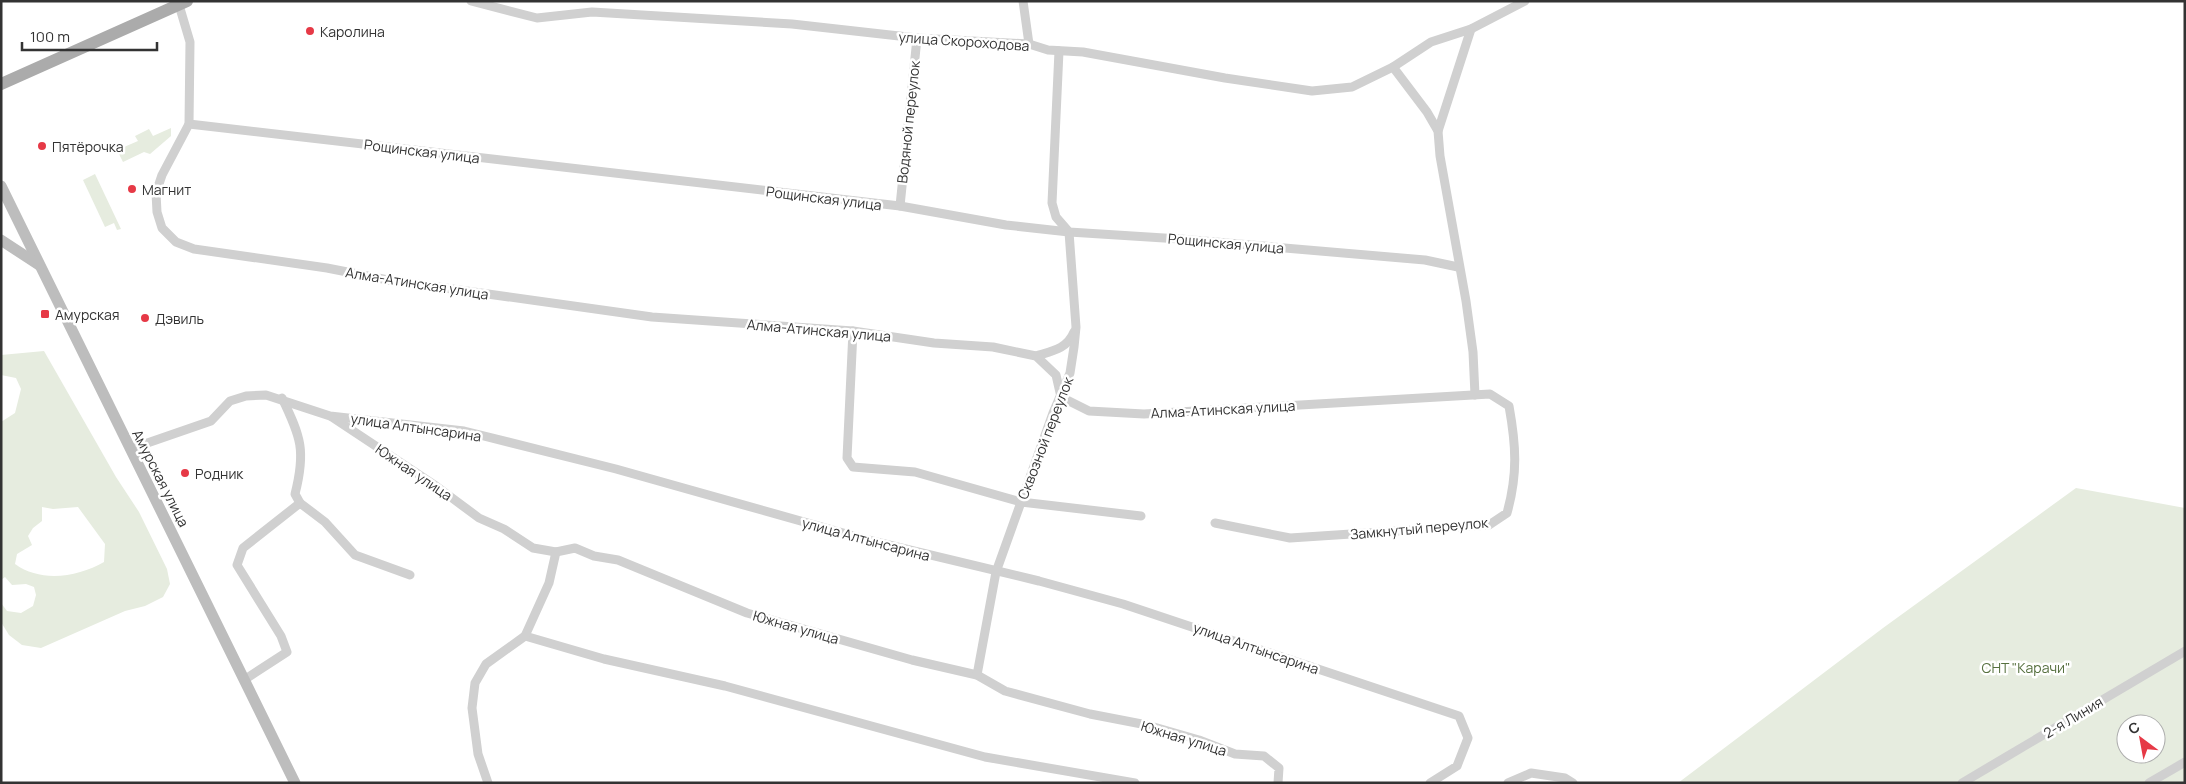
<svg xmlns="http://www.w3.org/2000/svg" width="2186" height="784" font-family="Manrope,sans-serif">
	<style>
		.green { fill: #e6ecdf; fill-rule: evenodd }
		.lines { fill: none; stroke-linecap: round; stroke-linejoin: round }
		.street { stroke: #d0d0d0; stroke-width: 9 }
		.secondary { stroke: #bdbdbd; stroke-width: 11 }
		.primary { stroke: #ababab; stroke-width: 12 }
		.poi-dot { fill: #e63946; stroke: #fff; stroke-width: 2 }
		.labels { text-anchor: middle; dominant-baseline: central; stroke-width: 5; stroke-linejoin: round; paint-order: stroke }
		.poi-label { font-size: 14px; fill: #333; stroke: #fff; text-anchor: start }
		.street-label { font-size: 14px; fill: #333; stroke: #fff }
		.park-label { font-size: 14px; fill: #56703f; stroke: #fff }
	</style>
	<rect width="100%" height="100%" fill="#fff"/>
	<g class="green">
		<path d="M171,128V136L150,154L144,152L123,162L117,150L138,141L135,136L149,129L153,136Z"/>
		<path d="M95,174L121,229L117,230L114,223L105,227L83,180Z"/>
		<path d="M44,351L116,477L139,512L167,569L170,584L163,597L145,606L125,611L41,648L22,645L9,635L1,622V603L7,611L21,613L33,606L36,595L34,587L26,584L12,585L5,577L1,580V422L15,413L21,389L16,378L1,375V355ZM42,507L53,509L78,507L105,544L104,562C78,577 41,583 15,564L17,554L32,545L28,536L33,528L42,521Z"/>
		<path d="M2076,488L2185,508V783H1678L1883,628ZM2126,724H2156V754H2126Z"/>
	</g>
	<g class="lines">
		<g class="street">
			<path d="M471,1L537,18L592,12L792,24L917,38L1029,44L1048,50L1083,52L1225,78L1312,91L1352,87L1393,67L1431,42L1471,29L1525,1"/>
			<path d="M1023,1L1029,44"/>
			<path d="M179,5L190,42L189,124L162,175L156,193L157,212L162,228L176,242L194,249L327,268L388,280L652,317L853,331L934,343L993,347L1036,356L1056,375L1061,397L1089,411L1144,414L1490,394L1509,406C1516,445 1518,474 1507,513L1489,525L1290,538L1215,523"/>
			<path d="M1393,67L1427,112L1438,131L1440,156L1466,301L1473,352L1475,395"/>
			<path d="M189,124L900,206L1006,225L1069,232L1180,239L1425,260L1458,267"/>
			<path d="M1438,131L1471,29"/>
			<path d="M900,206L917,38"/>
			<path d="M853,331L847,458L853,467L915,472L1021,502L1141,516"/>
			<path d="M1036,356C1052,351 1067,349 1074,332"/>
			<path d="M282,398C301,437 306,451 295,494L300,503"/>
			<path d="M332,417L436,486L479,518L504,529L533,548L556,552L575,548L594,556L618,560L747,613L912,660L977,675L1005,691L1090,714L1147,725L1199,740L1235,754L1264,756L1279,768L1278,783"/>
			<path d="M130,449L211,421L230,401L246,396L266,395L330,416L464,431L616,469L868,540L1039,581L1123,604L1459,716L1468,738L1457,766L1430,783"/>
			<path d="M525,636L604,659L725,686L985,757L1135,783"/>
			<path d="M977,675L996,572L1053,413L1070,373L1074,347L1076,327L1069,232L1056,217L1052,203L1059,51"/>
			<path d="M244,680L287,652L281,636L237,565L243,548L300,503L325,522L355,555L410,575"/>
			<path d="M488,783L478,754L472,708L475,683L486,664L525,636L549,583L556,552"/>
			<path d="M1508,783L1531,773L1565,778L1573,783"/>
			<path d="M1962,783L2185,651"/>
			<path d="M2149,783L2185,762"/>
		</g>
		<g class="secondary">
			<path d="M1,186L295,783"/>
			<path d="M1,240L39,265"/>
		</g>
		<path class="primary" d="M1,84L187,1"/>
	</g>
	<g class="poi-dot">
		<circle cx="310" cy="31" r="5"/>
		<circle cx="42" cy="146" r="5"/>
		<circle cx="132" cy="189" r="5"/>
		<rect x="40" y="309" width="10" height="10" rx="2.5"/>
		<circle cx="145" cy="318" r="5"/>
		<circle cx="185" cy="473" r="5"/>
	</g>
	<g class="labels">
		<g class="poi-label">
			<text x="320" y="31">Каролина</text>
			<text x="52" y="146">Пятёрочка</text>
			<text x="142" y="189">Магнит</text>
			<text x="55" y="314">Амурская</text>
			<text x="155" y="318">Дэвиль</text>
			<text x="195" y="473">Родник</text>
		</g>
		<g class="street-label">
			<text transform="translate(964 41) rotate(4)">улица Скороходова</text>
			<text transform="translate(908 122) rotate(-84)">Водяной переулок</text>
			<text transform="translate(422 151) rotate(7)">Рощинская улица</text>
			<text transform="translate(824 198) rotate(7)">Рощинская улица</text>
			<text transform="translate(1226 243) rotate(5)">Рощинская улица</text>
			<text transform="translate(417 283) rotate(9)">Алма-Атинская улица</text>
			<text transform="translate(819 330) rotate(5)">Алма-Атинская улица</text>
			<text transform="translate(1223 409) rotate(-3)">Алма-Атинская улица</text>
			<text transform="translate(416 427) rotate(8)">улица Алтынсарина</text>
			<text transform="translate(1045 438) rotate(-69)">Сквозной переулок</text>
			<text transform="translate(414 472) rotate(34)">Южная улица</text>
			<text transform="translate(161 478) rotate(63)">Амурская улица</text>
			<text transform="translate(1419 528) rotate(-5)">Замкнутый переулок</text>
			<text transform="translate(866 539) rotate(15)">улица Алтынсарина</text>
			<text transform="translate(796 627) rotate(16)">Южная улица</text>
			<text transform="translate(1256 648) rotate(19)">улица Алтынсарина</text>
			<text transform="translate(2073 717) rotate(-31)">2-я Линия</text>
			<text transform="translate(1184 738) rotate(17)">Южная улица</text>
		</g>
		<g class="park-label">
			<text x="2026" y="667">СНТ "Карачи"</text>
		</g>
	</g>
	<rect width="2186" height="784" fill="none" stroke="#333333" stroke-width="5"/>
	<g transform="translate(2141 739) rotate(328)"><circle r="24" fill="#ffffff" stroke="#adadad"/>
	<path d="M0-4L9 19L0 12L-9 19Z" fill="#e63946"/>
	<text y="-8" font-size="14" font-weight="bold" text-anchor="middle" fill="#333333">С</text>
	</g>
	<path d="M22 42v8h135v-8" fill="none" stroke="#333333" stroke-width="2.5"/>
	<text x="30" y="42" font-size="15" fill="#333333" stroke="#ffffff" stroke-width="4" paint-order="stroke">100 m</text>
</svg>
